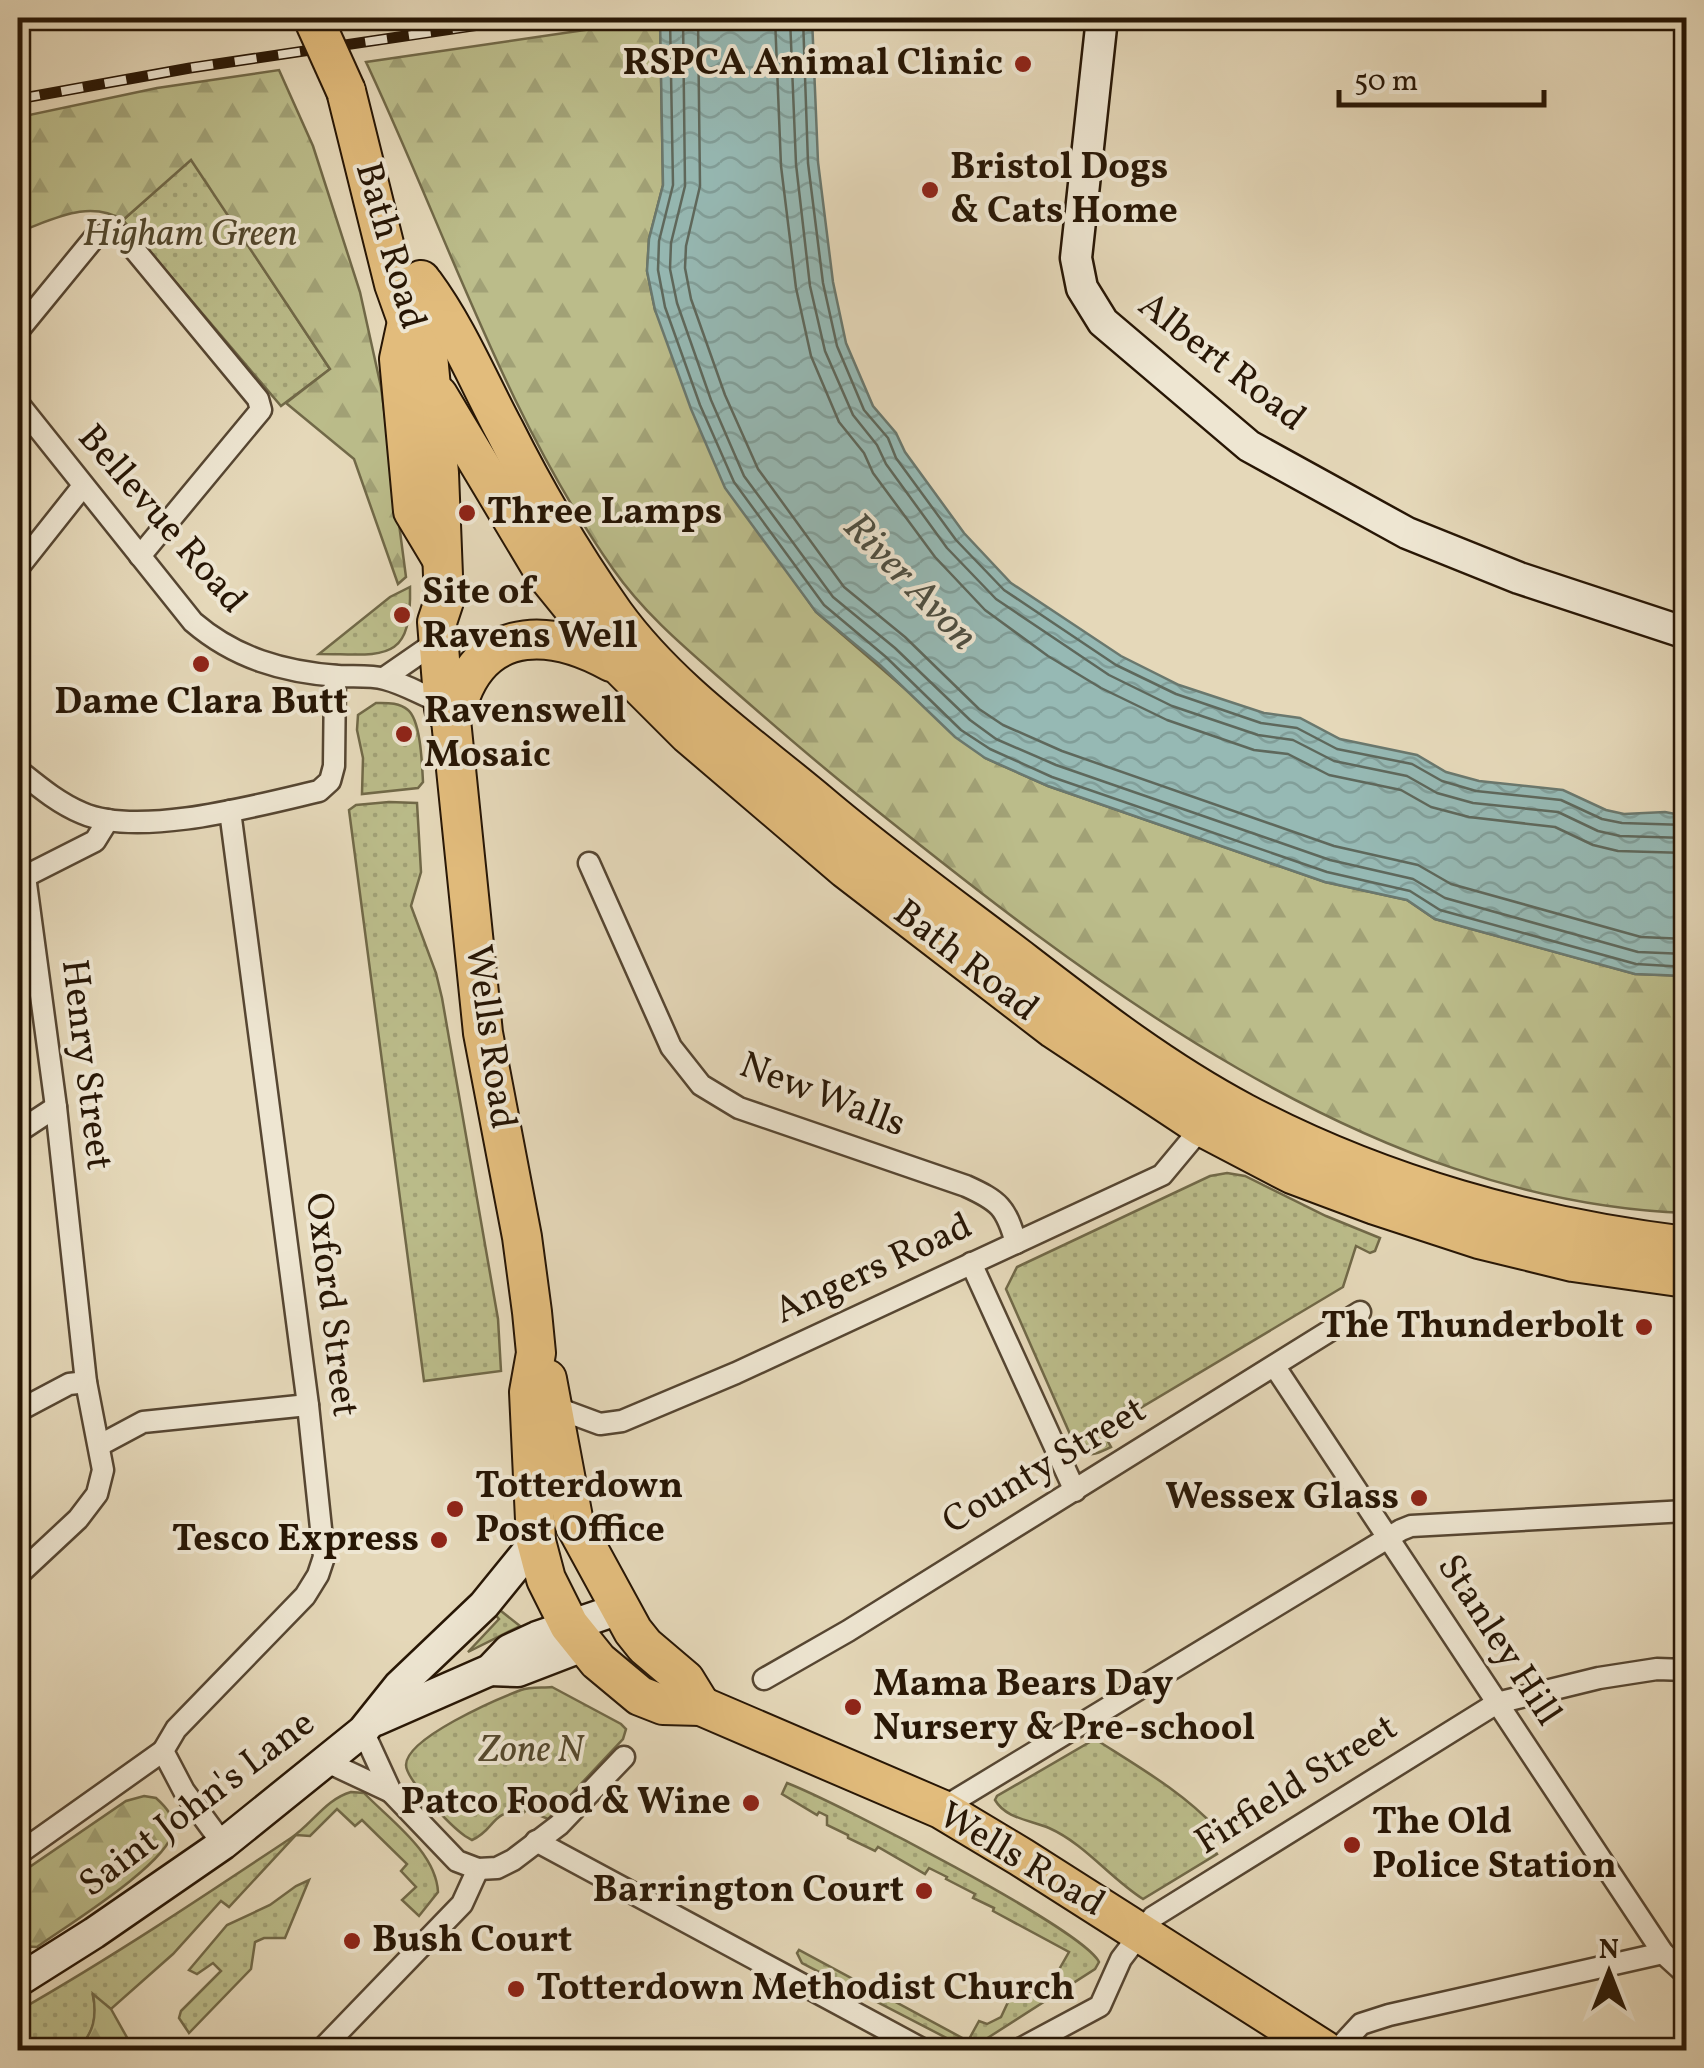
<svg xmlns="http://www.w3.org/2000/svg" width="1704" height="2068" font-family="Vollkorn,serif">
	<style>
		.grass { fill: url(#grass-dots); stroke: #716948; stroke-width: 2.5 }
		.forest { fill: url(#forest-firs); stroke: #716948; stroke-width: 2.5 }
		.water { fill: url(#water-waves); stroke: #6a786e; stroke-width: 2.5 }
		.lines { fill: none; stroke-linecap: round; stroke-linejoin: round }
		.shore { stroke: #5e685c; stroke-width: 2.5 }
		.street-casing { stroke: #564632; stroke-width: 25 }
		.secondary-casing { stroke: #271605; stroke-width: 35 }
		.highway-casing { stroke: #271605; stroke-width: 42 }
		.street { stroke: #eee6d2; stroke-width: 20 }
		.secondary { stroke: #eee6d2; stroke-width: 30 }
		.highway { stroke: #e2bc7c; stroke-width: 38 }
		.rail-casing { stroke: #271605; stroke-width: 11 }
		.rail { stroke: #eee6d2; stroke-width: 8; stroke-dasharray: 22; stroke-linecap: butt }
		.highway-bridge-casing { stroke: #271605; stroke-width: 42; stroke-linecap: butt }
		.highway-bridge { stroke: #e2bc7c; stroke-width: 38 }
		.poi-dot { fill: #8f2418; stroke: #eee6d2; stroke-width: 4 }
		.labels { text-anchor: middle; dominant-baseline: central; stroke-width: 8; stroke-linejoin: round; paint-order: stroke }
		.poi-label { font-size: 38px; font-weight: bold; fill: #271605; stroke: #eee6d2; text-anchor: start }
		.park-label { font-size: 38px; font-style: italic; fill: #53482d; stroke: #eee6d2 }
		.street-label { font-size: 38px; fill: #271605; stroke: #eee6d2 }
		.water-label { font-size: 40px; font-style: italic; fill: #4e4f42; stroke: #eee6d2 }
	</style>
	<defs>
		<pattern id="grass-dots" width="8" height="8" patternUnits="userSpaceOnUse" patternTransform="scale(2.5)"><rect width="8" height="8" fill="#bbbc8a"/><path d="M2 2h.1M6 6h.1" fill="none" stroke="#a1a176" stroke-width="1.8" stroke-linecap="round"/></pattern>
		<pattern id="forest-firs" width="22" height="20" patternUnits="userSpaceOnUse" patternTransform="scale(2.5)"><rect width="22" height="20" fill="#bbbc8a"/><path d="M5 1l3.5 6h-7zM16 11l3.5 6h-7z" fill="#a1a176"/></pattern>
		<pattern id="water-waves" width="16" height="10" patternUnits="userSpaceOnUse" patternTransform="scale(2.5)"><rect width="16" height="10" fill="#96b9b4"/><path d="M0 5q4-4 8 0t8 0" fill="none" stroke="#819e99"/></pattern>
	</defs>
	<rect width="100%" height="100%" fill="#e5d8b9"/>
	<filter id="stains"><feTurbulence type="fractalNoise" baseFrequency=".002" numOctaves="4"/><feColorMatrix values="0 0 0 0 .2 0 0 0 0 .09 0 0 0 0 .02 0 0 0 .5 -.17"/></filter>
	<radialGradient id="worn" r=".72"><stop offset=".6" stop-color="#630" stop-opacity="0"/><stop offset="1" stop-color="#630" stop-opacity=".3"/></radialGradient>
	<g class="grass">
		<path d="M191,159L330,369L281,406L123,220Z"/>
		<path d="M410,587C412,665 383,654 319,654L390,597Z"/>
		<path d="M376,703C386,703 399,702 408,710C421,721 422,765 423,782L418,788L362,794L363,758L357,730L358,715Z"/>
		<path d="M389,802L417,803L421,872L411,906L436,973L442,998L498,1319L501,1371L424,1381L349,810L356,805Z"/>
		<path d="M1227,1173L1245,1176L1326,1216L1380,1238L1375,1251L1370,1253L1356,1246L1343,1287L1102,1431L1111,1447C1098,1453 1091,1458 1077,1450L1006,1289L1017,1267L1210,1176Z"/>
		<path d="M496,1607L520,1626L468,1652L499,1619L492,1611Z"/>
		<path d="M552,1687L621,1724L626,1729L623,1739L548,1819L527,1810L523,1813C491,1808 496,1830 472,1840L465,1836C451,1826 406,1780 406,1765C406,1738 497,1699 521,1690C530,1687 542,1688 552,1687Z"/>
		<path d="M1095,1739C1137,1766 1183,1792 1217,1829L1206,1837L1217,1854L1143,1899C1110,1878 1085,1844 1049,1828C1031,1820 1006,1819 995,1800L997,1796Z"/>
		<path d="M787,1783C834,1801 1083,1929 1099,1962L1095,1969L972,2048L962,2046L802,1963L797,1953L799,1950L968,2041L979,2021L987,2024L1001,2017L1016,1985L1041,2001L1069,1952L993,1911L994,1908L973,1898L975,1894L946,1879L947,1877L929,1868L925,1874L878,1847L875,1851L848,1838V1835L827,1825V1816L819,1812L817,1815L782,1794Z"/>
		<path d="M351,1792L364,1793C390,1820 436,1852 438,1892L419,1916L402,1900L416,1887L401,1871L407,1864L362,1820L355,1826L337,1809L310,1836L296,1835L229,1907L221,1901L173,1954L111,2009L93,1996C98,2018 93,2034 77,2050H18V2011C111,1958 201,1898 291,1838C312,1824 326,1799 351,1792Z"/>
		<path d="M309,1880L285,1938H264L255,1942L251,1969L189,2033L179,2018L181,2011L221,1971L213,1963L197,1974L189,1970L227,1925L270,1905L296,1886Z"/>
	</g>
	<g class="forest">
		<path d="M660,19L663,185L649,239L647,271L655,310L783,565L816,612L985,758L1048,786L1325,882L1407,900L1435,919L1635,974L1686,976V1213C1368,1201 1088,981 850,789C809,756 770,722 730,687C689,651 645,615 613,569C505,415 446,232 366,62Z"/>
		<path d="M279,70L313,146L360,292L381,387L406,577L398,584L354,459L286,403L330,369L191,160L123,220C88,199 53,220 18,232V138L29,115L157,88Z"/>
		<path d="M144,1796L156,1798C166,1807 175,1817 173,1831C168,1864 66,1926 37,1947L18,1946V1875L126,1801Z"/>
		<path d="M93,1994L111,2009L134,2050H77C94,2033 97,2017 93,1994Z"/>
	</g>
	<path class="water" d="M660,18H812L818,162L833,282L846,343L873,406L896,433L905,452L964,533L1011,583L1121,656L1179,685L1264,713L1300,718L1340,739L1417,755L1446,772L1479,781L1563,790L1606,810L1624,814L1665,812L1686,816V976L1635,974L1435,919L1407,900L1325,882L1048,786L985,758L955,737L879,664L816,612L725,488L691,409L655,310L647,271L649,239L663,185Z"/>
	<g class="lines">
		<g class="shore">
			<path d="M670,18L673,185L659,241L658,270L665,307L700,405L734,482L824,605L886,657L961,730L990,749L1052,777L1327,872L1410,891L1440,910L1636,964L1686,967"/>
			<path d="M683,18L685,186L671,243L670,269L677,303L711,400L744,476L833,597L895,648L970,720L996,739L1056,765L1330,860L1413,879L1445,898L1638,952L1686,954"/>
			<path d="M698,18L700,186L686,246L685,268L691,299L725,395L758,469L844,587L905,637L979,709L1003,725L1062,751L1334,846L1418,865L1451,884L1641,937L1686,939"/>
			<path d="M775,18L781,166L796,288L811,356L839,422L864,453L873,473L935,557L985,610L1048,656L1101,688L1167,720L1254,750L1288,754L1329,775L1401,790L1431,807L1469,817L1555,827L1593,845L1618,851L1686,853"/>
			<path d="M790,18L796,164L810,286L825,351L853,415L877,445L886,464L947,548L996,599L1109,675L1172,706L1258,735L1293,740L1334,761L1407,776L1437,793L1473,803L1558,812L1598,831L1620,836L1686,838"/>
			<path d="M803,18L808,163L823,283L837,346L864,410L888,438L896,458L956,540L1004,590L1116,665L1176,694L1261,723L1297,728L1337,749L1412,764L1442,781L1476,791L1561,800L1602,819L1622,823L1686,825"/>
		</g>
		<g class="street-casing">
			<g id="street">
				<path d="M18,331L95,237L110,232L124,237L258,399L261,410L140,556"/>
				<path d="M18,403L193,622C235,658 283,672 338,676C353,677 370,675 385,679C405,684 424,696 443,703"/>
				<path d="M18,568L83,486"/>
				<path d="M384,678L439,640"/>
				<path d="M18,770C38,786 58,803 82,813C139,838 259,805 319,791L330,781L334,766L335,676"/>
				<path d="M589,863L671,1047L701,1085L739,1108L966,1186C999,1201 1006,1207 1016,1243"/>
				<path d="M18,880L95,841L108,820"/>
				<path d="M18,1132L56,1107"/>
				<path d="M971,1263L1075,1491"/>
				<path d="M1275,1367L1663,1953L1686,1974"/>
				<path d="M554,1407L600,1424L622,1421L736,1373L1162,1175L1202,1127"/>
				<path d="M18,1411L69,1384L86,1382"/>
				<path d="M100,1445L143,1422L308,1405"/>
				<path d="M18,1575L78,1519L97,1494L103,1470L86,1382L56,1107L25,876"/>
				<path d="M764,1679L848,1631L1360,1312"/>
				<path d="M363,1731L391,1792L457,1861L478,1869L497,1868L513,1860L559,1825L624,1757"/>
				<path d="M325,1761L391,1792"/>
				<path d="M941,1809L1401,1530L1411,1526L1686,1511"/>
				<path d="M536,1841L924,2050"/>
				<path d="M223,1844L184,1791L163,1751L176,1729L305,1596L318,1575L324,1557L308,1405L230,811"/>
				<path d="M18,1854L163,1751"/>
				<path d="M321,2050L462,1904L478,1869"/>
				<path d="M1018,2050L1100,2006L1121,1959L1153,1917L1497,1703L1599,1678L1657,1669L1686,1670"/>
				<path d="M1337,2050L1361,2024L1389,2015L1663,1953"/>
			</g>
		</g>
		<g class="secondary-casing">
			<g id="secondary">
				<path d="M1102,18L1076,258L1082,288L1103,322L1249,446L1407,533L1519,578L1686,633"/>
				<path d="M490,1670L518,1671L583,1646"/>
				<path d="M376,1720L490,1670L509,1650L537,1637L619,1609"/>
				<path d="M18,1981L94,1933L223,1844L363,1731L399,1686L484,1605L536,1541"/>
			</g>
		</g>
		<g class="highway-casing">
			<g id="highway">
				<path d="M346,91L394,284L414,340"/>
				<path d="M421,280L439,473L444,601L437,622L444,709L451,720L483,1033L522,1237L532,1312L536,1353L529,1392L536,1541L546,1579L569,1625L598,1661L640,1696L663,1705L701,1706L941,1809L1021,1857L1324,2050"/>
				<path d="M424,284C457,329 478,380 504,429C536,493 573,556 614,614C669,690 751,746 821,805C887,861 957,911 1025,963C1095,1017 1165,1071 1244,1113C1380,1185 1534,1228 1686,1246"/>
				<path d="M407,322L399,359L413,511L440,556"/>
				<path d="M438,395L544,572L622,668L688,734L846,869L1054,1029L1202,1127L1292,1174L1375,1205L1479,1239L1573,1262L1686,1278"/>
				<path d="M461,695C488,624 555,631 611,662"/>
				<path d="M547,1379L574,1523L633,1631L645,1646L685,1680L701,1706"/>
			</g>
		</g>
		<use href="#street" class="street"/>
		<use href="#secondary" class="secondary"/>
		<use href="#highway" class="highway"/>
		<g class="rail-casing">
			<path id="rail" d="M18,99L190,68L526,18"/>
		</g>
		<use href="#rail" class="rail"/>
		<g class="highway-bridge-casing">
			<path id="highway-bridge" d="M313,18L346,91"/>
		</g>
		<use href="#highway-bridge" class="highway-bridge"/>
	</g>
	<g class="poi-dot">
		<circle cx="1023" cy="64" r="10"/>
		<circle cx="930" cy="190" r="10"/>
		<circle cx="467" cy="513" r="10"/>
		<circle cx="402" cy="615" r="10"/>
		<circle cx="201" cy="664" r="10"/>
		<circle cx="404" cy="734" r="10"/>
		<circle cx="1644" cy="1327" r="10"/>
		<circle cx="1419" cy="1498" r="10"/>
		<circle cx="455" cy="1509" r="10"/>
		<circle cx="439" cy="1540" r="10"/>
		<circle cx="853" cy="1707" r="10"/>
		<circle cx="751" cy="1803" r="10"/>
		<circle cx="1352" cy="1845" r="10"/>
		<circle cx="924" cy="1891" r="10"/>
		<circle cx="352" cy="1941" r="10"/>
		<circle cx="516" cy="1989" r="10"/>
	</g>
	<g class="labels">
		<g class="poi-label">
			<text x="1003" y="64" text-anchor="end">RSPCA Animal Clinic</text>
			<text x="950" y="168">Bristol Dogs<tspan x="950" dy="44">&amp; Cats Home</tspan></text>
			<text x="487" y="513">Three Lamps</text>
			<text x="422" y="593">Site of<tspan x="422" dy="44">Ravens Well</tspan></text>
			<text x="201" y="703" text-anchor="middle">Dame Clara Butt</text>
			<text x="424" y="712">Ravenswell<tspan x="424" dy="44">Mosaic</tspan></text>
			<text x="1624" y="1327" text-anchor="end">The Thunderbolt</text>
			<text x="475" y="1487">Totterdown<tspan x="475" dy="44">Post Office</tspan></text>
			<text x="1399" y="1498" text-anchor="end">Wessex Glass</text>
			<text x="419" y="1540" text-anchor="end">Tesco Express</text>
			<text x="873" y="1685">Mama Bears Day<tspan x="873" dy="44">Nursery &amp; Pre-school</tspan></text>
			<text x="731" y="1803" text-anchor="end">Patco Food &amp; Wine</text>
			<text x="1372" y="1823">The Old<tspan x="1372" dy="44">Police Station</tspan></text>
			<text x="904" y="1891" text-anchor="end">Barrington Court</text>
			<text x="372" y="1941">Bush Court</text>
			<text x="536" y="1989">Totterdown Methodist Church</text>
		</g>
		<g class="park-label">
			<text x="190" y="235">Higham Green</text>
			<text x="531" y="1751">Zone N</text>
		</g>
		<g class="street-label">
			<text transform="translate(389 246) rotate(74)">Bath Road</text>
			<text transform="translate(1221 363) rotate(38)">Albert Road</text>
			<text transform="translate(161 520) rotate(49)">Bellevue Road</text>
			<text transform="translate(965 962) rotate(38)">Bath Road</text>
			<text transform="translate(489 1037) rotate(82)">Wells Road</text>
			<text transform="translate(85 1065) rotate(83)">Henry Street</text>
			<text transform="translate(822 1096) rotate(21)">New Walls</text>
			<text transform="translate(874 1270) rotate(-25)">Angers Road</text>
			<text transform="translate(330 1305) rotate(83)">Oxford Street</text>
			<text transform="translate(1045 1467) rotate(-31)">County Street</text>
			<text transform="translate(1498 1641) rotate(57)">Stanley Hill</text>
			<text transform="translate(1297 1786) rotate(-32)">Firfield Street</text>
			<text transform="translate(198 1805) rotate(-37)">Saint John's Lane</text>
			<text transform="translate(1021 1861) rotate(31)">Wells Road</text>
		</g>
		<g class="water-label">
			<text transform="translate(909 583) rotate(46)">River Avon</text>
		</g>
	</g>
	<rect width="1704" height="2068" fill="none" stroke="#e5d8b9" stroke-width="60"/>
	<rect x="20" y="20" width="1664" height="2028" fill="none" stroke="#271605" stroke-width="5"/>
	<rect x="30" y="30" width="1644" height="2008" fill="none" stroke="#271605" stroke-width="2.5"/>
	<g transform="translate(1609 1973)" stroke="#eee6d2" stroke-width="8" paint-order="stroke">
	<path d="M0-8L18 38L0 25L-18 38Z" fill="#271605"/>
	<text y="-15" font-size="28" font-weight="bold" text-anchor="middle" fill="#271605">N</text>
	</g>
	<path d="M1339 90v15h205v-15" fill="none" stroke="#271605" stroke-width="5"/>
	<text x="1354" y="90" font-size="30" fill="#271605" stroke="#eee6d2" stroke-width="8" paint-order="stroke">50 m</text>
	<rect width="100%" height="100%" filter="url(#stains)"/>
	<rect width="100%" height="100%" fill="url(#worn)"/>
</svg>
